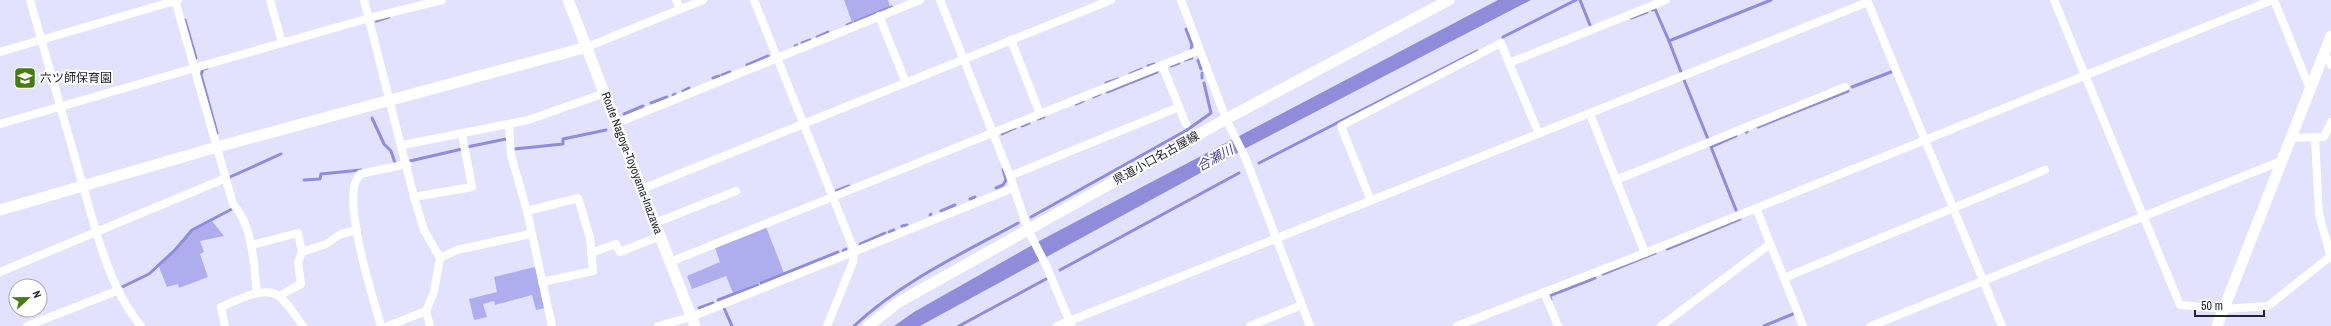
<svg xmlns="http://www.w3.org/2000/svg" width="2331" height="326" font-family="'Archivo Narrow','Noto Sans JP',sans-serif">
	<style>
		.green { fill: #aeadee }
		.water { fill: #8f8cda }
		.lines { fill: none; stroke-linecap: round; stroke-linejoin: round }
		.stream { stroke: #8f8cda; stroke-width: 3 }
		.street { stroke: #fff; stroke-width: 8 }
		.secondary { stroke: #fff; stroke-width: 11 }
		.labels { text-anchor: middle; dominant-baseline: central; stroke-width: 4; stroke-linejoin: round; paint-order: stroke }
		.poi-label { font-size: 12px; fill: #232330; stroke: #fff; text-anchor: start }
		.street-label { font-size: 12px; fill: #232330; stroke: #fff }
		.water-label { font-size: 13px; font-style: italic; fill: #483c97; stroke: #fff }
	</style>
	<rect width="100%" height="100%" fill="#e2e2ff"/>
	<g class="green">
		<path d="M844,0H888L890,7L852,22Z"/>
		<path d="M212,221L224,236L200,241L204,252L200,254L208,277L179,288L178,284L167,287L159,267L193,231Z"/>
		<path d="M766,227L784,273L733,293L726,276L692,289L687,276L720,262L715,248Z"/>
		<path d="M535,267L545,308L536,310L532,295L495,305L494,301L483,304L487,317L474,320L469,299L497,292L494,277Z"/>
	</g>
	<path class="water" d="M1498,0H1531L1248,147L920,326H894L914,312L1043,239Z"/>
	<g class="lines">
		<g class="stream">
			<path d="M1580,0L1590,25"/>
			<path d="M1652,10L1655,9L1669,41"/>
			<path d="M1631,18L1647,12"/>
			<path d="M185,20L196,58"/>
			<path d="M376,21L389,17"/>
			<path d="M855,22L892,7"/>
			<path d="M847,25L852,23"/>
			<path d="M1186,29L1192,45L1191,50"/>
			<path d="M817,37L828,32"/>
			<path d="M1503,37L1576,0"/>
			<path d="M802,43L810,40"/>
			<path d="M795,46L797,45"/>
			<path d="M1185,60L1192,58"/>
			<path d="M1198,60L1201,69"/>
			<path d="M747,65L768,56"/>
			<path d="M1148,66L1154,64"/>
			<path d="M1171,66L1179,63"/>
			<path d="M207,68L203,69L201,75L217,133"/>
			<path d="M1681,72L1669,41L1771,0"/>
			<path d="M1202,73V78"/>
			<path d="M1130,74L1142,69"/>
			<path d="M722,75L730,72"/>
			<path d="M713,78L719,76"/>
			<path d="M1684,80L1708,139"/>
			<path d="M1106,83L1118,79"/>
			<path d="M1852,87L1891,72"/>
			<path d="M683,91L689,88"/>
			<path d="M1107,92L1157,72"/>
			<path d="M673,95L675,94"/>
			<path d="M1093,97L1100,94"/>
			<path d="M651,103L667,97"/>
			<path d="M1076,104L1083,101"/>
			<path d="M624,114L643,106"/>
			<path d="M372,118L384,144L391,151L395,163"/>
			<path d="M1038,119L1044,117"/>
			<path d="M1022,126L1029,123"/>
			<path d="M1758,127L1848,91"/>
			<path d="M1746,132H1747"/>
			<path d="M1002,134L1015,128"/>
			<path d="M467,147L506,139"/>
			<path d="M514,149L563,144V139L606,130"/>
			<path d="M410,161L462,149"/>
			<path d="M1259,163L1477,51"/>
			<path d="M230,177L281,154"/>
			<path d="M304,180L320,179L321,174L361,170"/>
			<path d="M996,188L1003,185L1006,180L1003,169"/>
			<path d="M836,191L849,186"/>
			<path d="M970,199L975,197"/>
			<path d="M1736,210L1711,147L1736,136"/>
			<path d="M941,211L955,205"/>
			<path d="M930,215L931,214"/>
			<path d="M1031,217L1187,130L1211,113L1204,83"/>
			<path d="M902,226L907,225"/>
			<path d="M889,232L894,230"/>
			<path d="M860,244L885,233"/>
			<path d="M1667,249L1740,219"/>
			<path d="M843,251L846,249"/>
			<path d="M1060,270L1239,173"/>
			<path d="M1603,274L1655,253"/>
			<path d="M761,283L838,252"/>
			<path d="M122,287L149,274L175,250L192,230L232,209"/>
			<path d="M1551,299L1549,296L1595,278"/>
			<path d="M718,300L758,285"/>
			<path d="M699,308L713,303"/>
			<path d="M724,308L732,326"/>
			<path d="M854,326C901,282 961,254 1018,223"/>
			<path d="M959,326L1046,279"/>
			<path d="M1764,326L1793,314"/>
		</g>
		<g class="street">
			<path d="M30,0C46,57 63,115 79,172C94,222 107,286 141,326"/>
			<path d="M175,0L233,204C253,225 254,266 257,293"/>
			<path d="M270,0L282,43"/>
			<path d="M364,0L414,197L424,230L440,258L434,292L426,311L430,326"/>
			<path d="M676,0L680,9"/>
			<path d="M754,0L854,250L853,262L827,326"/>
			<path d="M940,0L1010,176L1028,230L1046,265L1071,325"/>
			<path d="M1181,0L1226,119L1245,157L1310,326"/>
			<path d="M1867,0L2002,326"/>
			<path d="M2054,0L2180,305L2224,309L2268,306L2331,256"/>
			<path d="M2274,0L2310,89"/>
			<path d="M879,16L906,83"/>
			<path d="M1011,40L1040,114"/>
			<path d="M587,47L703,0"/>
			<path d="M0,52L178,0"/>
			<path d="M2322,58L2330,60L2331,65"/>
			<path d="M1162,65L1186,124"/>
			<path d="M1590,114L1645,253"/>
			<path d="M617,123L920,0"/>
			<path d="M0,124L369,18L442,0"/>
			<path d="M509,125L511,155L527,211L552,326"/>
			<path d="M1539,134L1509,63L1666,0"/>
			<path d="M2290,138L2324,137L2331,122"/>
			<path d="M2315,138L2319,214L2331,258"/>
			<path d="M403,145L528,120L605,93"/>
			<path d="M1010,176L1179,107"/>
			<path d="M1616,180L1845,87"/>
			<path d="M642,189L1111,0"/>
			<path d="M414,197L472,187L462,134"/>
			<path d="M1371,201L1341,126L1501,43L1509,63"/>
			<path d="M1756,208L1803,326"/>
			<path d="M527,211L578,198L590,238L593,271L542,282"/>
			<path d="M655,223L736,191"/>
			<path d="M252,245L298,233L302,252L298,262L301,284L279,296"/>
			<path d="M302,252L326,244L341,234L357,230"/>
			<path d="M591,253L616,244L620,252L660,236"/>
			<path d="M440,258L457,250L530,234"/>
			<path d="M670,262L1200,50"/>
			<path d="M0,272L226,178"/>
			<path d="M1784,278L2045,170"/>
			<path d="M1544,292L1558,326"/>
			<path d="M27,326L119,290"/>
			<path d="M225,326L221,307C235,301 263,286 277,295C287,301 296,317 303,326"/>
			<path d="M381,326C371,292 349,221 354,188C354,183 358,178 360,174L407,164"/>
			<path d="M388,326L426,311"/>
			<path d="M658,326L691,317L1013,188"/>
			<path d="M1057,326L1868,2"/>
			<path d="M1250,326L1302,305"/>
			<path d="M1457,326L1645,253L2272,0"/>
			<path d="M1661,326L1770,244"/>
			<path d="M1871,326L2281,161"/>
		</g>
		<g class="secondary">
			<path d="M568,0L695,326"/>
			<path d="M0,210L217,147L587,47"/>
			<path d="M868,326L899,302L1226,119L1449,0"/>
			<path d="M2217,326L2331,36"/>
		</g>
	</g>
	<defs>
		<g id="school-square" transform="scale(1.15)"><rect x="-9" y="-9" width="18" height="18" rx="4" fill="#457d13" stroke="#fff"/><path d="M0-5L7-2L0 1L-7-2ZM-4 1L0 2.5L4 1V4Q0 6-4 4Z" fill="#fff"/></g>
	</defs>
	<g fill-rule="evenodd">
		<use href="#school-square" x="25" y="78"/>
	</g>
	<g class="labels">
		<g class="poi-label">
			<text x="40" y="78">六ツ師保育園</text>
		</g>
		<g class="street-label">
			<text transform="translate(1156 158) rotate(-29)">県道小口名古屋線</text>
			<text transform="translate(632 163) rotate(69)">Route Nagoya-Toyoyama-Inazawa</text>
		</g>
		<g class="water-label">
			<text transform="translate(1215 158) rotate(-29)">合瀬川</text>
		</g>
	</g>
	<g transform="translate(28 298) rotate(68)"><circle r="19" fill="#ffffff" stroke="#a7a7ac"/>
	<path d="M0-3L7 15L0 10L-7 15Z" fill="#457d13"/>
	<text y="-6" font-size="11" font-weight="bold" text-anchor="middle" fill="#232330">N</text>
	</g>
	<path d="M2195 310v6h69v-6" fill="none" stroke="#232330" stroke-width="2"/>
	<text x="2201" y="310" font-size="12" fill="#232330" stroke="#ffffff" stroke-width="3" paint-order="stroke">50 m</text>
</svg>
